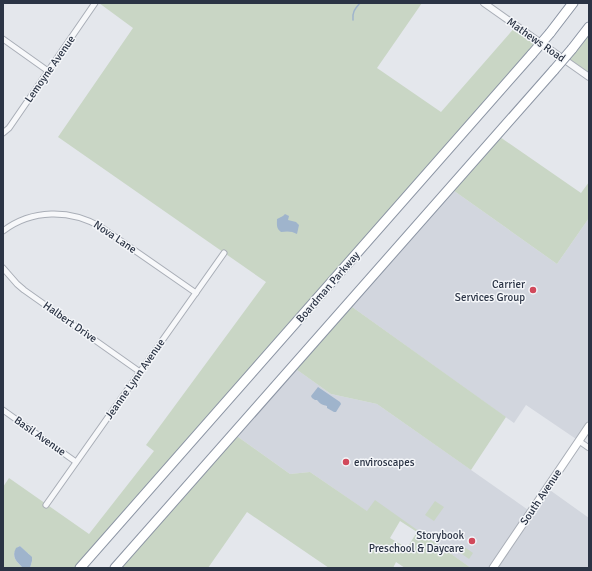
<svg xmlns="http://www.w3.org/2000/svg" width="592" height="571" font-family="Signika,sans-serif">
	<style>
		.built { fill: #d2d6de }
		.green { fill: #c9d6c5; fill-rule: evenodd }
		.water { fill: #9fb4cc }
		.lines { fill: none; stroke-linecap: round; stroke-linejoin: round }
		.stream { stroke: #9fb4cc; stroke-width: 1.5 }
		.minor-casing { stroke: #a9aeb7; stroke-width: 7 }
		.tertiary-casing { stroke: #a9aeb7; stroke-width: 8 }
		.secondary-casing { stroke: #a9aeb7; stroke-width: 9 }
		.motorway-casing { stroke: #8b94a3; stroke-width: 11 }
		.minor { stroke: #f7f8fa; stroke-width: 5 }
		.tertiary { stroke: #f7f8fa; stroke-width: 6 }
		.secondary { stroke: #fff; stroke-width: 7 }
		.motorway { stroke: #fff; stroke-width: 9 }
		.motorway-bridge-casing { stroke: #8b94a3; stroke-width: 11; stroke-linecap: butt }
		.motorway-bridge { stroke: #fff; stroke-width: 9 }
		.poi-dot { fill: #d1495b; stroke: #f4f6f9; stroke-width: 1.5 }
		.labels { text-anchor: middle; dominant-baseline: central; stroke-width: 3; stroke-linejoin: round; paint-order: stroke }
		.street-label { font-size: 11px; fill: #2b3445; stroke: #f4f6f9 }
		.poi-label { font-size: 11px; fill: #2b3445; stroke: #f4f6f9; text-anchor: end }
	</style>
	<rect width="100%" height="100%" fill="#e4e7ec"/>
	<g class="built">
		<path d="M450,188L557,264L589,218V426L579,441L526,405L514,423L348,304Z"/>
		<path d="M293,367L331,394L377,404L531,512L547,488L589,518V568H471L375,501L368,512L310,472L290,474L234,434Z"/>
	</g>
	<g class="green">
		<path d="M99,3H422L377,68L441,112L516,26L541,44L80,568H30L32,561L29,554L26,552L20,546L18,547C10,556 16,561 23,568H3V487L9,478L89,534L154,451L146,445L266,282L58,137L133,28Z"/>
		<path d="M589,27V77L563,59Z"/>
		<path d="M497,135L581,193L589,182V218L557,264L450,188Z"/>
		<path d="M348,304L506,417L471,470L377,404L331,394L293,367Z"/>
		<path d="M234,434L290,474L310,472L367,511L375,500L471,568H405L396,562L393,568H329L247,512L208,568H115ZM400,521L417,532L407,548L390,538Z"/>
		<path d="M435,501L444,507L434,521L425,515Z"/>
		<path d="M460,544L473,553L469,559L456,550Z"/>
	</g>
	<g class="water">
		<path d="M285,214L289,216L288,220L296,222L299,225L297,234C292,231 287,231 281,232C276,228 277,225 277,219L283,216Z"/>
		<path d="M318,387L340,402L341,404L336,412H334L327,408V406C323,405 320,404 317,400H315L312,398L311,396Z"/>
		<path d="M20,546L32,557V561L30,568H23C17,562 11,557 16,548Z"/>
	</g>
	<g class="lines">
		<path class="stream" d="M353,20C352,12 355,9 360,3"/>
		<g class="minor-casing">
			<g id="minor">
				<path d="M3,39L48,71"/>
				<path d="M3,133L9,128L95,3"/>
				<path d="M3,231C32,209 70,209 101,227L196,293"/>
				<path d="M3,268L17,284L24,290L140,372"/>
				<path d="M3,410L76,462"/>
				<path d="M579,441L589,448"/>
				<path d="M46,505L224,253"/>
			</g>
		</g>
		<g class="tertiary-casing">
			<path id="tertiary" d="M484,3L589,77"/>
		</g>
		<g class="secondary-casing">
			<path id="secondary" d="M493,568L589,426"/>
		</g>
		<g class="motorway-casing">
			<g id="motorway">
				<path d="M550,33L573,3"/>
				<path d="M572,49L589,27"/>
				<path d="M80,568L532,54"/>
				<path d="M115,568L554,70"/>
			</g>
		</g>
		<use href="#minor" class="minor"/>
		<use href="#tertiary" class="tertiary"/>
		<use href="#secondary" class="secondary"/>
		<use href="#motorway" class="motorway"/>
		<g class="motorway-bridge-casing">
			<g id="motorway-bridge">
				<path d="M532,54L550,33"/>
				<path d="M554,70L572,49"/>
			</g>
		</g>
		<use href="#motorway-bridge" class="motorway-bridge"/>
	</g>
	<g class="poi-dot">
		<circle cx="533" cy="290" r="4"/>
		<circle cx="346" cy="462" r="4"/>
		<circle cx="472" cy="541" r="4"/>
	</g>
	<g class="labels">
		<g class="street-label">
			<text transform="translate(536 40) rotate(35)">Mathews Road</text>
			<text transform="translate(50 69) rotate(-55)">Lemoyne Avenue</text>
			<text transform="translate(115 237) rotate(34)">Nova Lane</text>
			<text transform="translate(328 287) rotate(-49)">Boardman Parkway</text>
			<text transform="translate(70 322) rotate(35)">Halbert Drive</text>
			<text transform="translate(135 379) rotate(-55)">Jeanne Lynn Avenue</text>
			<text transform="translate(40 436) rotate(35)">Basil Avenue</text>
			<text transform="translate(541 497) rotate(-56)">South Avenue</text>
		</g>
		<g class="poi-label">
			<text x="525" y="284">Carrier<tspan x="525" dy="13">Services Group</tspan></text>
			<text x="354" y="462" text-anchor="start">enviroscapes</text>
			<text x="464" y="535">Storybook<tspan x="464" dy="13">Preschool &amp; Daycare</tspan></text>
		</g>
	</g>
	<rect width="592" height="571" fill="none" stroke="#2b3445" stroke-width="8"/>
</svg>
